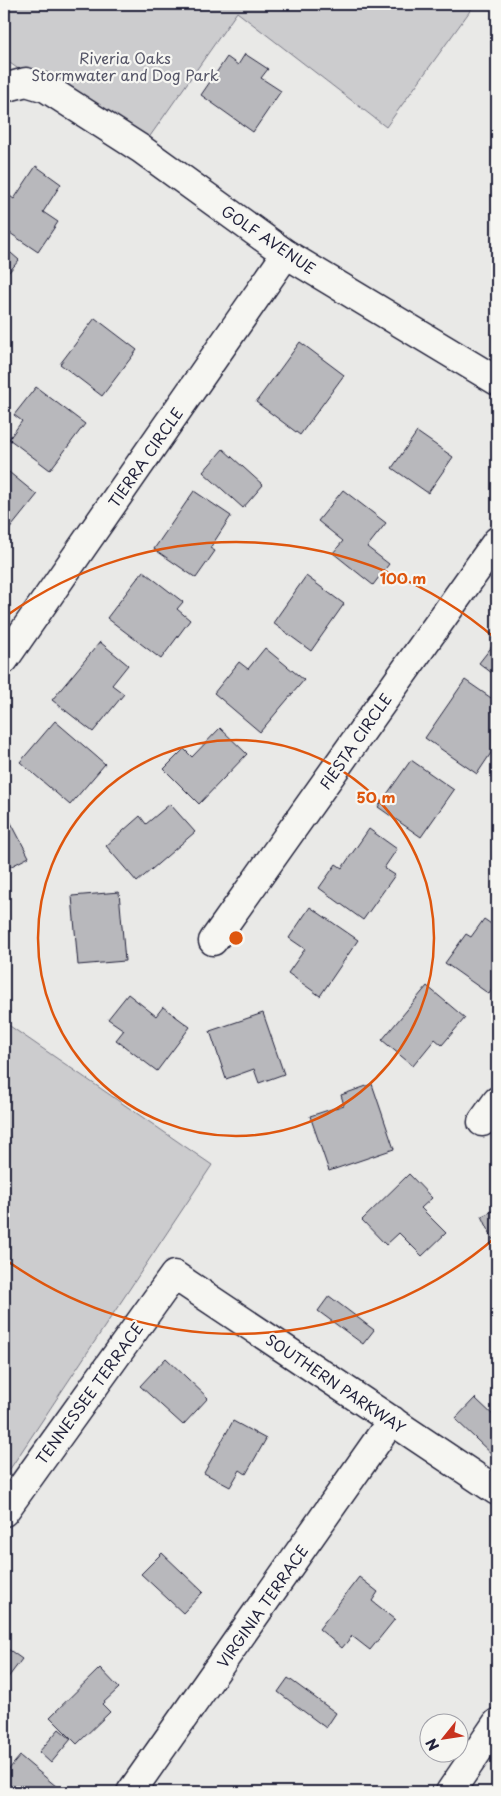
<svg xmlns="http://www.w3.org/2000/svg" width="501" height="1796" font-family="'Playpen Sans',sans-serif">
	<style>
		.green { fill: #ccccce; stroke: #777784 }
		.building { fill: #b8b8bc; stroke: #22223b }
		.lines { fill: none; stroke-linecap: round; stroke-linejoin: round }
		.street-casing { stroke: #22223b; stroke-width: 31 }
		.secondary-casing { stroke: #22223b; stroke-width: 31 }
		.street { stroke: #f6f6f2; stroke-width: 28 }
		.secondary { stroke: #f6f6f2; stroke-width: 28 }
		.ring { fill: none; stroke: #de560e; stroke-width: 2.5 }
		.labels { text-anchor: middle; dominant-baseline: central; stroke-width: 4.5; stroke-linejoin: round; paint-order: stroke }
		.park-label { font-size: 15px; fill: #555567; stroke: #f6f6f2 }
		.street-label { font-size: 15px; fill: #22223b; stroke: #f6f6f2 }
		.centre { fill: #de560e; stroke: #f6f6f2; stroke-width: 2.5 }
		.ring-label { font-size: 15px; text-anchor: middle; font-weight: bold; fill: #de560e; stroke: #f6f6f2; stroke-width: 4.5; stroke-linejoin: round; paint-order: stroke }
	</style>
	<rect width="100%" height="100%" fill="#e9e9e7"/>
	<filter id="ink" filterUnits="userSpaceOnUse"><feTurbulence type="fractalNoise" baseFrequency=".02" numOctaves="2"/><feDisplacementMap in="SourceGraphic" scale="10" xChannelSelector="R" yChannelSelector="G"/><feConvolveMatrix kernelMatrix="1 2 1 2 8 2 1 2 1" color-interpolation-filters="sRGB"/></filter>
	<g filter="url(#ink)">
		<g class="green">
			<path d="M4,4H475L386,127L237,12L141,149L46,88L4,59Z"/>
			<path d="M4,1022L212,1165L4,1478Z"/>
		</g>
		<g class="building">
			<path d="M245,54L268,69L261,78L281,91L253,132L201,95L227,57L238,65Z"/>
			<path d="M36,166L61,184L43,212L58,222L38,252L4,229V192L14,199Z"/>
			<path d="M4,247L19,260L4,278Z"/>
			<path d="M95,318L137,350L102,396L60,364Z"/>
			<path d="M300,342L344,375L300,435L256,402Z"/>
			<path d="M36,387L85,424L50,470L9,439L22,421L14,415Z"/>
			<path d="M417,432L453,457L428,493L392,468Z"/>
			<path d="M223,449L263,485L243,508L203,472Z"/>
			<path d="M4,468L37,495L4,536Z"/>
			<path d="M343,490L386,523L367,547L389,564L373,585L333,553L343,541L318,521Z"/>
			<path d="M194,491L231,516L210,548L215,551L196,578L154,549Z"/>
			<path d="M143,571L183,602L177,609L190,620L161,659L107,618Z"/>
			<path d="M306,576L344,604L311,651L273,623Z"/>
			<path d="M497,640V677L479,663Z"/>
			<path d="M100,642L128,665L112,685L124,694L93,732L52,700Z"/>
			<path d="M265,648L304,680L260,732L214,693L239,662L248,669Z"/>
			<path d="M465,680L497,702V744L477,774L425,738Z"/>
			<path d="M55,721L105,764L70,805L20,762Z"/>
			<path d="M220,728L247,754L199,804L164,769L184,749L192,757Z"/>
			<path d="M411,760L454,790L421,837L378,807Z"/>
			<path d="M170,804L195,832L137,882L106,846L140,816L146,824Z"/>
			<path d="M6,813L29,857L4,870V814Z"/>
			<path d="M369,829L397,849L384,868L395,875L363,920L319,888L336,864L342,868Z"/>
			<path d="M119,892L125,961L78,965L72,896Z"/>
			<path d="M310,907L358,940L320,996L288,973L305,949L289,938Z"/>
			<path d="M484,919L497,928V982L489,994L445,963L466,934L471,937Z"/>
			<path d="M427,986L465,1018L442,1045L435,1039L413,1066L382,1040Z"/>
			<path d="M128,994L156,1016L163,1007L190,1027L157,1071L116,1040L124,1030L108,1019Z"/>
			<path d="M263,1013L284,1074L259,1083L254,1069L226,1079L210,1031Z"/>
			<path d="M372,1084L394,1149L329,1171L310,1116L344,1105L341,1095Z"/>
			<path d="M409,1174L432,1198L421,1208L446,1233L422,1256L399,1233L386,1245L362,1220Z"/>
			<path d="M497,1209V1248L482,1216Z"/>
			<path d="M329,1296L374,1330L363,1344L318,1311Z"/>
			<path d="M166,1358L208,1398L183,1425L140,1386Z"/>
			<path d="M475,1398L497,1419V1459L455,1419Z"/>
			<path d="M233,1421L266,1439L246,1474L240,1470L230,1487L204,1473Z"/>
			<path d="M162,1553L203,1592L183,1613L141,1574Z"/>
			<path d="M359,1577L378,1592L372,1601L395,1619L370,1650L352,1636L342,1648L319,1629Z"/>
			<path d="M4,1646L22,1659L4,1683Z"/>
			<path d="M100,1668L119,1688L102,1704L110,1712L77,1744L50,1717Z"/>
			<path d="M288,1678L336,1713L326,1728L278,1692Z"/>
			<path d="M59,1729L71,1739L51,1763L39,1752Z"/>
			<path d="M20,1756L63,1792H4V1775Z"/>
		</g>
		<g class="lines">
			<g class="street-casing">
				<g id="street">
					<path d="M4,660L286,254"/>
					<path d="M213,941L497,541"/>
					<path d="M482,1122L497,1101"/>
					<path d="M4,1512L174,1275L497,1491"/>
					<path d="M131,1792L392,1420"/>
					<path d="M450,1792L497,1723"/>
				</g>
			</g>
			<g class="secondary-casing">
				<path id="secondary" d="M4,88L26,82L46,88L141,149L286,254L497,381"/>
			</g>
			<use href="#street" class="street"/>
			<use href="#secondary" class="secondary"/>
		</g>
	</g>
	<g class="ring">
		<circle cx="236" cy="938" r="198"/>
		<path d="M496 1237A396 396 0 0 1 6 1260M6 616A396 396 0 0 1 496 639"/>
	</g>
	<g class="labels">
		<g class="park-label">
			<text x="125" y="57">Riveria Oaks<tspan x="125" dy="17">Stormwater and Dog Park</tspan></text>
		</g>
		<g class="street-label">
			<text transform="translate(269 239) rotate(34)">GOLF AVENUE</text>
			<text transform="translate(145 457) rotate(-55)">TIERRA CIRCLE</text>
			<text transform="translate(355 741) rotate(-55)">FIESTA CIRCLE</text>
			<text transform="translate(336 1383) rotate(34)">SOUTHERN PARKWAY</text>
			<text transform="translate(89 1393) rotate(-54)">TENNESSEE TERRACE</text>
			<text transform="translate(262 1606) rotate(-55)">VIRGINIA TERRACE</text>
		</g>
	</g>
	<circle cx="236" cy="938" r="8" class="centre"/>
	<g class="ring-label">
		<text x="403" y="584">100 m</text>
		<text x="376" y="803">50 m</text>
	</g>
	<rect width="501" height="1796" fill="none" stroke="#f6f6f2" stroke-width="20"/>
	<rect x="10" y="10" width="481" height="1776" fill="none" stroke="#22223b" stroke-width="2" filter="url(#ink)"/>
	<g transform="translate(444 1738) rotate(240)"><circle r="24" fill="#f6f6f2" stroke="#a1a1a9"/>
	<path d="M0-4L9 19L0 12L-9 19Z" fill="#c8321e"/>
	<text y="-8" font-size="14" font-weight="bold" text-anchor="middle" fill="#22223b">N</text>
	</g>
</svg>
